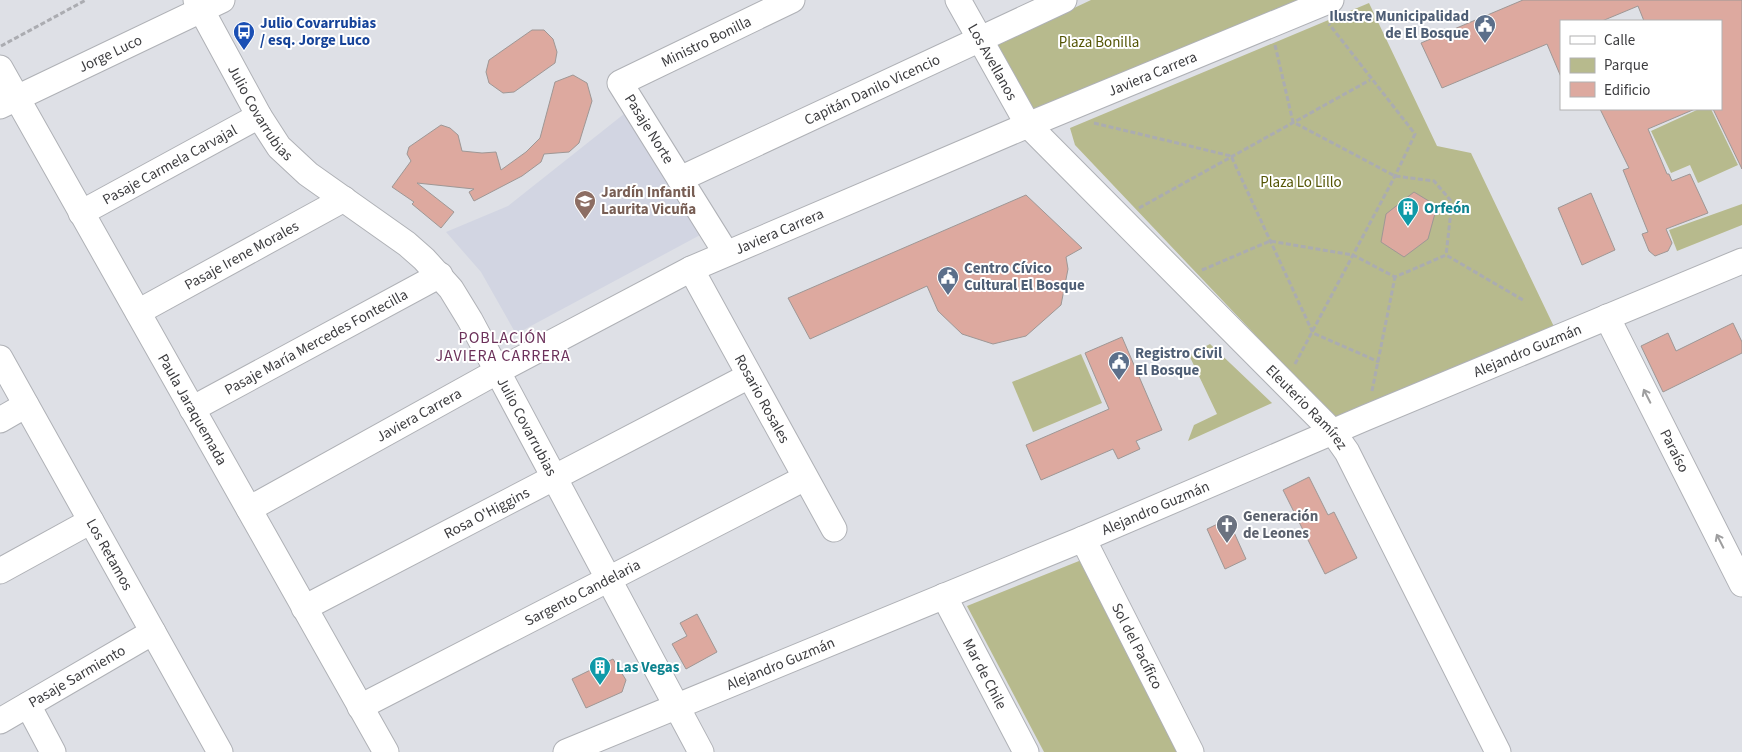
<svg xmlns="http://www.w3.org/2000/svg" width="1742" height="752" font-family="'Source Sans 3',sans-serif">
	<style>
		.built { fill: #d2d5e2 }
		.green { fill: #b7ba8d }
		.building { fill: #dda99f; stroke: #9e9795 }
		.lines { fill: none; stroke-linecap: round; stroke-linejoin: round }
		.minor-casing { stroke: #afb1b6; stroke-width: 27 }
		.path { stroke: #abacb1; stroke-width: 3; stroke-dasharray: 5 2.5; stroke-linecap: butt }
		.minor { stroke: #fff; stroke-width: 25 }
		.oneway { stroke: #9e9e9f }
		.labels { text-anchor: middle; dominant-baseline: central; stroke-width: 4; stroke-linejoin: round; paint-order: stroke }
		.service-label { font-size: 15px; font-weight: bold; fill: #4e5e75; stroke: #fff; text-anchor: start }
		.transit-label { font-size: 15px; font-weight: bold; fill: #164399; stroke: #fff; text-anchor: start }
		.street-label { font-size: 15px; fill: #3c3c3f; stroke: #fff }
		.park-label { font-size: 15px; fill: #545505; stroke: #fff }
		.education-label { font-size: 15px; font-weight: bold; fill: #785e54; stroke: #fff; text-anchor: start }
		.culture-label { font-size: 15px; font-weight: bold; fill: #0d838f; stroke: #fff; text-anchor: start }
		.worship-label { font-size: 15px; font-weight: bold; fill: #5b616d; stroke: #fff; text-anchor: start }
		.neighbourhood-label { font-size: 16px; letter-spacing: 1px; fill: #6c315a; stroke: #fff }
	</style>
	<rect width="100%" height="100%" fill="#dee0e6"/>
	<path class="built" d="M629,110L702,234L516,334L481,272L446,232L508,206Z"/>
	<g class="green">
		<path d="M1091,0H1306L1034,110L996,45Z"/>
		<path d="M1369,3L1437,146L1471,153L1557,333L1335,419L1075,145L1070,128Z"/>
		<path d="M1699,109H1711L1738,165L1698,183L1690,165L1671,173L1651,131Z"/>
		<path d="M1742,204V225L1677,251L1669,230Z"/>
		<path d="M1210,344L1272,403L1188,441L1194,425L1217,414L1189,355Z"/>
		<path d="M1081,354L1102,403L1033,432L1012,382Z"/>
		<path d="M1084,559L1182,752H1044L967,606Z"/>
	</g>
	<g class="building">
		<path d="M1523,0H1742V169L1713,109H1721V21H1644L1638,6L1602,21H1561V77L1547,44L1442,88L1421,43Z"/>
		<path d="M532,30H544L553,39L557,52L555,63L514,92L503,93L489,83L486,72L489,60Z"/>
		<path d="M573,75L587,83L592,101L579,143L569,152L544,154L541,162L522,176L474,201L469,192L474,189L417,183L454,212L441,228L412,204L414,202L392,187L411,161L407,154L409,147L441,125L450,128L458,135L462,151L482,153L496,152L501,170L526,152L540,138L555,82Z"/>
		<path d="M1600,109H1695L1648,129L1667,174H1669L1672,181L1690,174L1708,213L1666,229L1672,243L1668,251L1655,256L1649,251L1642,234L1648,232L1623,170L1629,168Z"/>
		<path d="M1414,192L1437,206L1428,239L1404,257L1381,242L1386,214Z"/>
		<path d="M1591,193L1615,250L1582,265L1558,208Z"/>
		<path d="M1026,195L1082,248L1066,257L1068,269L1061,305L1026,336L993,344L962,334L938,311L927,286L810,339L788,298Z"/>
		<path d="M1733,323L1742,342V353L1663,392L1641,346L1668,333L1676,351Z"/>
		<path d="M1122,337L1162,430L1136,441L1140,449L1118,459L1113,449L1041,480L1026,445L1109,409L1085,353Z"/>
		<path d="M1309,477L1328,515L1334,512L1357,558L1325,574L1283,490Z"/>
		<path d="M1228,519L1246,559L1225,569L1207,529Z"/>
		<path d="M697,614L717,652L686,669L672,644L687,636L680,623Z"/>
		<path d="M613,659L626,680L622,692L586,708L572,679Z"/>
	</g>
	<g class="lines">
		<g class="minor-casing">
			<g id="minor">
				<path id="s1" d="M196,0L259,116L279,147L308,174L407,244L424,259L451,289L470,320L701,752"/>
				<path id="s2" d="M958,0L1028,125L1333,432L1347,452L1498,752"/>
				<path id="s3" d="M0,68L386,752"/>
				<path id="s4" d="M0,106L222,0"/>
				<path id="s5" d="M680,179L1064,0"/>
				<path id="s6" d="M81,213L259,116"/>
				<path id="s7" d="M726,253L620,83L792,0"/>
				<path id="s8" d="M691,269L834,529"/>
				<path id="s9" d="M138,312L344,199"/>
				<path id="s10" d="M1607,317L1742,584"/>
				<path id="s11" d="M0,358L220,752"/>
				<path id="s12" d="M192,409L440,275"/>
				<path d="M0,420L26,405"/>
				<path id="s13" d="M249,509L498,371L691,269L1028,125L1331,0"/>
				<path id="s14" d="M1083,539L1191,752"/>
				<path d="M0,571L91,521"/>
				<path id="s15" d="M944,596L1026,752"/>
				<path id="s16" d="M304,608L749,376"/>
				<path d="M28,705L53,752"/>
				<path id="s17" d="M360,707L805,478"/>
				<path id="s18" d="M0,721L153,632"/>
				<path id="s19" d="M566,752L1083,539L1365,418L1742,261"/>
			</g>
		</g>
		<g class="path">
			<path d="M1275,45L1293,122L1395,176L1434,181L1452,202L1446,255"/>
			<path d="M1,46L86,0"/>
			<path d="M1094,123L1231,156L1313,333L1379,362"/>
			<path d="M1139,208L1370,80"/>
			<path d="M1202,270L1270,241L1353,255L1395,277L1446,255L1523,300"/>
			<path d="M1295,364L1395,176L1415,134L1329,24"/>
			<path d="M1372,391L1395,277"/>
		</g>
		<use href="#minor" class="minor"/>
	</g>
	<defs><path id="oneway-shaft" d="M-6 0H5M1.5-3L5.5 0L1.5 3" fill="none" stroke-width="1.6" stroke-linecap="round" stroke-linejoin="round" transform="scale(1.25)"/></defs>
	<g class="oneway">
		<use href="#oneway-shaft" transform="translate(1647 396) rotate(-117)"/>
		<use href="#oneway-shaft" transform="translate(1720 541) rotate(-117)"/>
	</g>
	<defs>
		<g id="civic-pin" transform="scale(1.125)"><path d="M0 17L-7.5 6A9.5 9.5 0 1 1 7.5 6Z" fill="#5c6f8a" stroke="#fff"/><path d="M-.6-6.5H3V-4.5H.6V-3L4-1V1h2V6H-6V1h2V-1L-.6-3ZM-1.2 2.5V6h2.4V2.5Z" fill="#fff"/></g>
		<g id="bus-pin" transform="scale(1.125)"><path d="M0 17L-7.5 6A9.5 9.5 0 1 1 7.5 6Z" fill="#1a4fb4" stroke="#fff"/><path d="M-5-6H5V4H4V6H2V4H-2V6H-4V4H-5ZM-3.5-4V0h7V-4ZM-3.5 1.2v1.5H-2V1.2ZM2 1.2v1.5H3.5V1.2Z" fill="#fff"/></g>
		<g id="school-pin" transform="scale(1.125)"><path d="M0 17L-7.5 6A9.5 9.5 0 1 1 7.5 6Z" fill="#8d6e63" stroke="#fff"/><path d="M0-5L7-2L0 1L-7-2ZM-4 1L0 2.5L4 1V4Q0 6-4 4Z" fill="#fff"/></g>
		<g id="building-pin" transform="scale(1.125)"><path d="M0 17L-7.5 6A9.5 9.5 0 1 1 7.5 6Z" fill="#0f9aa8" stroke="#fff"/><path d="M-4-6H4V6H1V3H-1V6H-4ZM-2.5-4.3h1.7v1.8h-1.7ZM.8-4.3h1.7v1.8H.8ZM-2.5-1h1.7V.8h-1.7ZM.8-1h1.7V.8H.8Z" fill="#fff"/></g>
		<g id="church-pin" transform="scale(1.125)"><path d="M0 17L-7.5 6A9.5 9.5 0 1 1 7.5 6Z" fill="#6b7280" stroke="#fff"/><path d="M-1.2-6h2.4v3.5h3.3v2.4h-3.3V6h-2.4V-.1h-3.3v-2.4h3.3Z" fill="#fff"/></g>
	</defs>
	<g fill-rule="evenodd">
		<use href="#civic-pin" x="1485" y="25"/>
		<use href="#bus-pin" x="244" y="32"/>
		<use href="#school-pin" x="585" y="201"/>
		<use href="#building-pin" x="1408" y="208"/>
		<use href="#civic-pin" x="948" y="277"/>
		<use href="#civic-pin" x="1119" y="362"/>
		<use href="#church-pin" x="1227" y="525"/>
		<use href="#building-pin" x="600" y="667"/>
	</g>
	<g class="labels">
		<g class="service-label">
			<text x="1469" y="16" text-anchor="end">Ilustre Municipalidad<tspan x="1469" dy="17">de El Bosque</tspan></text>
			<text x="964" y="268">Centro Cívico<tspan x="964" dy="17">Cultural El Bosque</tspan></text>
			<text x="1135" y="353">Registro Civil<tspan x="1135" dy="17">El Bosque</tspan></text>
		</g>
		<g class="transit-label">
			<text x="260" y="23">Julio Covarrubias<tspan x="260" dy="17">/ esq. Jorge Luco</tspan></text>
		</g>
		<g class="street-label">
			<text stroke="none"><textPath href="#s7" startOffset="296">Ministro Bonilla</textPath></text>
			<text stroke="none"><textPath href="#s4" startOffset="122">Jorge Luco</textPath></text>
			<text stroke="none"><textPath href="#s2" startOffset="71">Los Avellanos</textPath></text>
			<text stroke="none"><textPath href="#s13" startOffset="1004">Javiera Carrera</textPath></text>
			<text stroke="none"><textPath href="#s5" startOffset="212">Capitán Danilo Vicencio</textPath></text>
			<text stroke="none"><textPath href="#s1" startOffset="130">Julio Covarrubias</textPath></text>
			<text transform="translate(649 129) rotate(58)">Pasaje Norte</text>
			<text stroke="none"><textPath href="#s6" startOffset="101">Pasaje Carmela Carvajal</textPath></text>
			<text stroke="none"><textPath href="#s13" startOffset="599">Javiera Carrera</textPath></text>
			<text stroke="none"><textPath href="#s9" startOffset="118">Pasaje Irene Morales</textPath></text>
			<text stroke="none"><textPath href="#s12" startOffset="141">Pasaje María Mercedes Fontecilla</textPath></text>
			<text stroke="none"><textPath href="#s19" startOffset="1042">Alejandro Guzmán</textPath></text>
			<text stroke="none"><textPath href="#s8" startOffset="148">Rosario Rosales</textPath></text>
			<text stroke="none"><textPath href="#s2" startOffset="540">Eleuterio Ramírez</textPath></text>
			<text stroke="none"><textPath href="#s3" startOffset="392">Paula Jaraquemada</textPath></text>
			<text stroke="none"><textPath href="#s13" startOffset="194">Javiera Carrera</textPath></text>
			<text stroke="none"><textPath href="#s1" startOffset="550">Julio Covarrubias</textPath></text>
			<text stroke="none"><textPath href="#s10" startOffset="150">Paraíso</textPath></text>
			<text stroke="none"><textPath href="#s19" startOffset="638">Alejandro Guzmán</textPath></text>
			<text stroke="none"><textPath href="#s16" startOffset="206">Rosa O'Higgins</textPath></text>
			<text stroke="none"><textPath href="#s11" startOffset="225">Los Retamos</textPath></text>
			<text stroke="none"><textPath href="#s17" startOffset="250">Sargento Candelaria</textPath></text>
			<text stroke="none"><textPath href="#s14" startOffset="120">Sol del Pacífico</textPath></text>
			<text stroke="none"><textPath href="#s19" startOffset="232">Alejandro Guzmán</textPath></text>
			<text stroke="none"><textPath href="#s15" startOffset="88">Mar de Chile</textPath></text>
			<text stroke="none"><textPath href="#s18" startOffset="89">Pasaje Sarmiento</textPath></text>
		</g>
		<g class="park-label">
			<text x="1099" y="42">Plaza Bonilla</text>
			<text x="1301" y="182">Plaza Lo Lillo</text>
		</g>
		<g class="education-label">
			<text x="601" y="192">Jardín Infantil<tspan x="601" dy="17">Laurita Vicuña</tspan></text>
		</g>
		<g class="culture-label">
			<text x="1424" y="208">Orfeón</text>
			<text x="616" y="667">Las Vegas</text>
		</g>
		<g class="worship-label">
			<text x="1243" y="516">Generación<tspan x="1243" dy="17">de Leones</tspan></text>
		</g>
		<g class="neighbourhood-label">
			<text x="503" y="338">POBLACIÓN<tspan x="503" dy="18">JAVIERA CARRERA</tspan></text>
		</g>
	</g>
	<rect x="1560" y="20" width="162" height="90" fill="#ffffff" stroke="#b1b1b2"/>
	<rect x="1570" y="36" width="25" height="8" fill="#ffffff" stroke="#b1b1b2"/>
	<text x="1604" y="45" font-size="15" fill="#3c3c3f">Calle</text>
	<rect x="1570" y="58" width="25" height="15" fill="#b7ba8d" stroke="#b1b1b2"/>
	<text x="1604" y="70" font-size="15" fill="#3c3c3f">Parque</text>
	<rect x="1570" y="82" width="25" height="15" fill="#dda99f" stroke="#b1b1b2"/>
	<text x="1604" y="95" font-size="15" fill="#3c3c3f">Edificio</text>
</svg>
